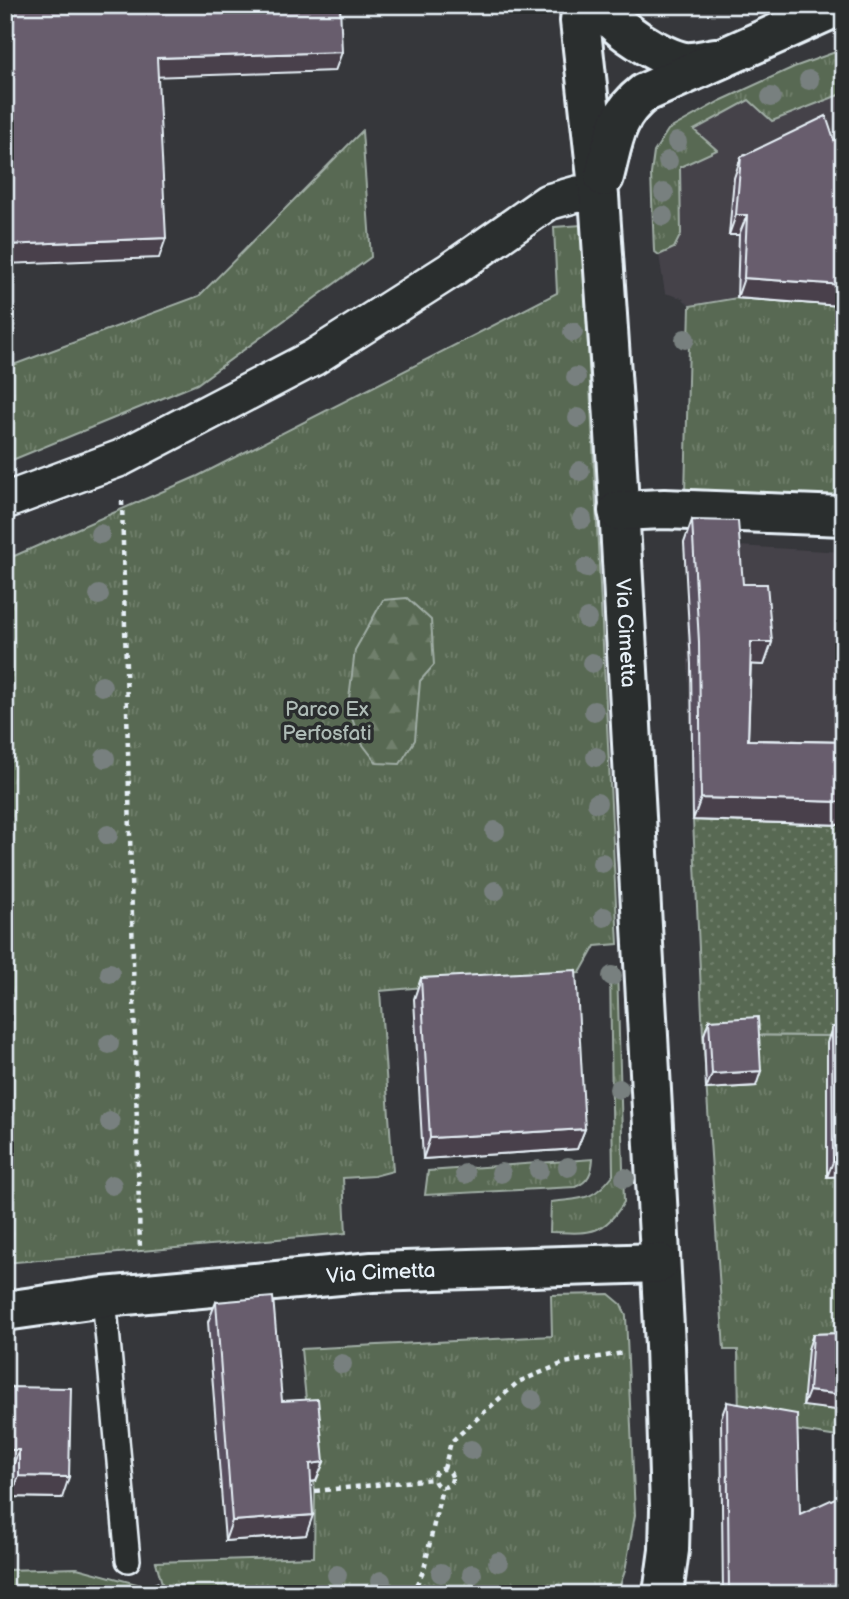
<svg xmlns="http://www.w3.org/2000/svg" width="849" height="1599" font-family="'Balsamiq Sans',sans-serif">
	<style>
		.built { fill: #45424a }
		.grass { fill: url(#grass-tufts); stroke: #a0ada5; stroke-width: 2 }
		.forest { fill: url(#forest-firs); stroke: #a0ada5; stroke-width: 2 }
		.garden { fill: url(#garden-dots); stroke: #a0ada5; stroke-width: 2 }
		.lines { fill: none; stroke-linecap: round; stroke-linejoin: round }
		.service-casing { stroke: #e8f1f8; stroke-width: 28 }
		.pedestrian-casing { stroke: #e8f1f8; stroke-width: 40 }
		.minor-casing { stroke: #e8f1f8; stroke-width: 44 }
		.path { stroke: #e8f1f8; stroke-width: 4.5; stroke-dasharray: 5 5; stroke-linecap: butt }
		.service { stroke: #2a2d2e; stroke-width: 23 }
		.pedestrian { stroke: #2a2d2e; stroke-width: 35 }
		.minor { stroke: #2a2d2e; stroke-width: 38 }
		.tree { fill: #78807f }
		.wall { fill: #59505e; stroke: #e8f1f8; stroke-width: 2 }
		.shaded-wall { fill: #48414c; stroke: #e8f1f8; stroke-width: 2 }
		.building { fill: #675d6d; stroke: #e8f1f8; stroke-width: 2 }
		.labels { text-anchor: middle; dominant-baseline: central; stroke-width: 7; stroke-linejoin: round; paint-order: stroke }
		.street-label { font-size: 21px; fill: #e8f1f8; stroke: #2a2d2e }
		.park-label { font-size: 21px; fill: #aebbb6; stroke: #2a2d2e }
	</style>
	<defs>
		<pattern id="grass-tufts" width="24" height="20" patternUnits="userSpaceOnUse" patternTransform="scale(1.75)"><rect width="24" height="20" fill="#586952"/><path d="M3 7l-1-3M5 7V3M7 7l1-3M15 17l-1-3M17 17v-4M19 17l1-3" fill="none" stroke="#707f6c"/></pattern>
		<pattern id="forest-firs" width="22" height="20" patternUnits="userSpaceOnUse" patternTransform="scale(1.75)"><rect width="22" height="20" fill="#586952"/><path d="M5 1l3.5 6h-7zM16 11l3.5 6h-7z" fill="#707f6c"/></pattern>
		<pattern id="garden-dots" width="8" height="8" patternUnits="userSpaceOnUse" patternTransform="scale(1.75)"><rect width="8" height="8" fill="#586952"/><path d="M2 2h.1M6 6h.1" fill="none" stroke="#707f6c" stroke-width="1.8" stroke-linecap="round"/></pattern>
	</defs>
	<rect width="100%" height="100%" fill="#36373b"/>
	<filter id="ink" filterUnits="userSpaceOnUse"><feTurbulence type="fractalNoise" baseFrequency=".0143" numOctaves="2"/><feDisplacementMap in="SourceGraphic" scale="14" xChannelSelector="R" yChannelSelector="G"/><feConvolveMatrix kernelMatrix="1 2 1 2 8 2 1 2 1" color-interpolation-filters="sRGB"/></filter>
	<g filter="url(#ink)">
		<g class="built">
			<path d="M844,93V306L737,298L690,306L682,298L665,293L659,255L674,248L681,234L680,166L693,130L749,100L772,121Z"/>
			<path d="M684,543L844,552V823L693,820Z"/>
		</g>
		<g class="grass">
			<path d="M844,49V93L772,121L749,100L694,130L717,150L680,167L681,234L674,248L659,255L654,251L651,174L654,152L668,130L720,101L794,67Z"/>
			<path d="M362,131L371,257L197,384L5,463V368L199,296Z"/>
			<path d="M582,225L618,944L595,946L580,973L380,991L393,1171L374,1176L343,1178L346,1233L5,1263V560L198,476L557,293L554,227Z"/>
			<path d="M737,298L844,306V501L685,493L690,306Z"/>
			<path d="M617,968L624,1202C603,1237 588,1233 550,1232L551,1202C582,1198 592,1202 613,1175L610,969Z"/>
			<path d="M703,1035L844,1036V1438L739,1421L738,1350H724Z"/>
			<path d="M593,1159C592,1172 589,1182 575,1187L425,1195L428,1171Z"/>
			<path d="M609,1294L621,1304L626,1316L635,1515L625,1571L617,1594H312L271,1588L226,1590L204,1594H165L156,1562L314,1557L315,1491L301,1349L552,1336L551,1295Z"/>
			<path d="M77,1568L137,1584L139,1594H5V1570Z"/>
		</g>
		<path class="forest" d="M407,598L431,620L434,665L420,681L415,740L400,764L377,763L360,741L348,707L355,650L383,600Z"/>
		<path class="garden" d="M693,820L844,825V1036L703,1035Z"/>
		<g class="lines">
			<g class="service-casing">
				<path id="service" d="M104,1297L128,1560"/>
			</g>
			<g class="pedestrian-casing">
				<path id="pedestrian" d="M5,501L121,458L313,358L451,270L548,202L577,194L599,196"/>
			</g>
			<g class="minor-casing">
				<g id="minor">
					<path id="s1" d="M582,5L580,21L599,196L615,433L665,1346L670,1509L669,1550L663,1594"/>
					<path d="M601,5C610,26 662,59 685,62C695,63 707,59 717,58"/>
					<path d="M604,177C613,143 614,116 644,93L841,5"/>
					<path d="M618,511L664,509L844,516"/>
					<path id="s2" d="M5,1311L104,1297L372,1272L659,1263"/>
				</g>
			</g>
			<g class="path">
				<path d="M122,501L140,1251"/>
				<circle cx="443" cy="1478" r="9"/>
				<path d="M444,1469L451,1442L518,1382L564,1363L623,1353"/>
				<path d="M315,1491L433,1479"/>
				<path d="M156,1582L161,1594"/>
				<path d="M99,1594L105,1586"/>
				<path d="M412,1594L424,1569L442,1488"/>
			</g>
			<use href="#service" class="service"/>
			<use href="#pedestrian" class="pedestrian"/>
			<use href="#minor" class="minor"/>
		</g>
		<g class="tree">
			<circle cx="809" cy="80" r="10"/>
			<circle cx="771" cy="97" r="10"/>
			<circle cx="677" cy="142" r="10"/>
			<circle cx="668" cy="161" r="10"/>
			<circle cx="664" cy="193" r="10"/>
			<circle cx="663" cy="216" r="10"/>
			<circle cx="573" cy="332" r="10"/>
			<circle cx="685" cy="339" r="10"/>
			<circle cx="576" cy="377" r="10"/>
			<circle cx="578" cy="418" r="10"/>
			<circle cx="580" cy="471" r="10"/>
			<circle cx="582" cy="519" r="10"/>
			<circle cx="100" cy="534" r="10"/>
			<circle cx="586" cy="568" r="10"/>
			<circle cx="99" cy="595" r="10"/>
			<circle cx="587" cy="619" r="10"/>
			<circle cx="592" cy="663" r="10"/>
			<circle cx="102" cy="686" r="10"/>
			<circle cx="594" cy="711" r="10"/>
			<circle cx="596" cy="757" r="10"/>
			<circle cx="105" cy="758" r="10"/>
			<circle cx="597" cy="803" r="10"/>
			<circle cx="495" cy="831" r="10"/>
			<circle cx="108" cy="835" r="10"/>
			<circle cx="602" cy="863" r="10"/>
			<circle cx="495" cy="891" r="10"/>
			<circle cx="604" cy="917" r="10"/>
			<circle cx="110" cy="973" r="10"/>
			<circle cx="612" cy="976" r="10"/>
			<circle cx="109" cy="1044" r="10"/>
			<circle cx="619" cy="1089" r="10"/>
			<circle cx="110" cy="1122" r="10"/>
			<circle cx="568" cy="1167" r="10"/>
			<circle cx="539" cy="1170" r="10"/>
			<circle cx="501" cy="1173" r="10"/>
			<circle cx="465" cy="1174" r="10"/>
			<circle cx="625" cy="1178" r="10"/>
			<circle cx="112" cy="1185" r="10"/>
			<circle cx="342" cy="1364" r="10"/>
			<circle cx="532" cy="1400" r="10"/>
			<circle cx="471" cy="1450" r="10"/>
			<circle cx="498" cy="1562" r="10"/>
			<circle cx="441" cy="1573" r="10"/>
			<circle cx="472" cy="1574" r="10"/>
			<circle cx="337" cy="1575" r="10"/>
			<circle cx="381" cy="1581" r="10"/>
		</g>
		<g class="wall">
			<path d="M834,140L840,306L737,298L739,235H729L734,178L741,157Z"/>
			<path d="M692,520L743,584L772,642L764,665L751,664L748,740L844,742V825L693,820L691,664L684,543Z"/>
			<path d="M421,978L585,1129L577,1149L423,1159L414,999Z"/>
			<path d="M709,1020L756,1086L706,1089L704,1035Z"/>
			<path d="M832,1027L844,1028V1176L827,1177V1043Z"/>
			<path d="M216,1302L282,1401L316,1481L311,1482L306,1535L225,1541L208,1322Z"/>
			<path d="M844,1333L803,1406L808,1349L813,1334Z"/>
			<path d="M5,1387L62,1498L11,1497V1471Z"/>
			<path d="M727,1402L800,1514L844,1594H723L721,1418Z"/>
		</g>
		<g class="shaded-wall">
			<path d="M342,52L335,71L150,77L157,58Z"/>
			<path d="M736,215H747L739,235H729Z"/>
			<path d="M166,238L159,258L5,264V245Z"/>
			<path d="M744,278L844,285V296L840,306L737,298Z"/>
			<path d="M751,642H772L764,665L743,664Z"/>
			<path d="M701,798L844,802V825L693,820Z"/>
			<path d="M761,1071L756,1086L706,1089L712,1074Z"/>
			<path d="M585,1129L577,1149L423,1159L430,1138Z"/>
			<path d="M844,1161V1176L827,1177L833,1162Z"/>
			<path d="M809,1391L844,1395V1411L803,1406Z"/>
			<path d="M5,1450H19L11,1471H5Z"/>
			<path d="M324,1462L316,1481L303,1483L310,1464Z"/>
			<path d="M19,1476L69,1477L62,1498L11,1497Z"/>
			<path d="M313,1515L306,1535L225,1541L232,1521Z"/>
		</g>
		<g class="building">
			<path d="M5,5H340L342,52L157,58L166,238L5,245Z"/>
			<path d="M826,116L834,140L844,136V285L744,278L747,215H736L741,157Z"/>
			<path d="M692,520L738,521L743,584H767L772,642H751L748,740L844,742V802L701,798L699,642Z"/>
			<path d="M576,970L585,1129L430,1138L421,978Z"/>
			<path d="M758,1017L761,1071L712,1074L709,1020Z"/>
			<path d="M832,1027L844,1028V1161L833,1162Z"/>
			<path d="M273,1297L282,1401L318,1399L324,1462L310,1464L313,1515L232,1521L216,1302Z"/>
			<path d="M844,1333V1395L809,1391L813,1334Z"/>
			<path d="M5,1387L71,1388L69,1477L19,1476V1450H5Z"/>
			<path d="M727,1402L797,1414L800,1514L844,1494V1594H729Z"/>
		</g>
	</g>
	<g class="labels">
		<g class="street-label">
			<text stroke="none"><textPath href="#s1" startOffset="630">Via Cimetta</textPath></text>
			<text stroke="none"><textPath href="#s2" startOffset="378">Via Cimetta</textPath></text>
		</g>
		<g class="park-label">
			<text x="327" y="709">Parco Ex<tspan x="327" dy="24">Perfosfati</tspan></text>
		</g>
	</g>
	<rect width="849" height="1599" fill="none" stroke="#2a2d2e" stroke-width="28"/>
	<rect x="14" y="14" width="821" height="1571" fill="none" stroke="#e8f1f8" stroke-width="2.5" filter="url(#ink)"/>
</svg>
